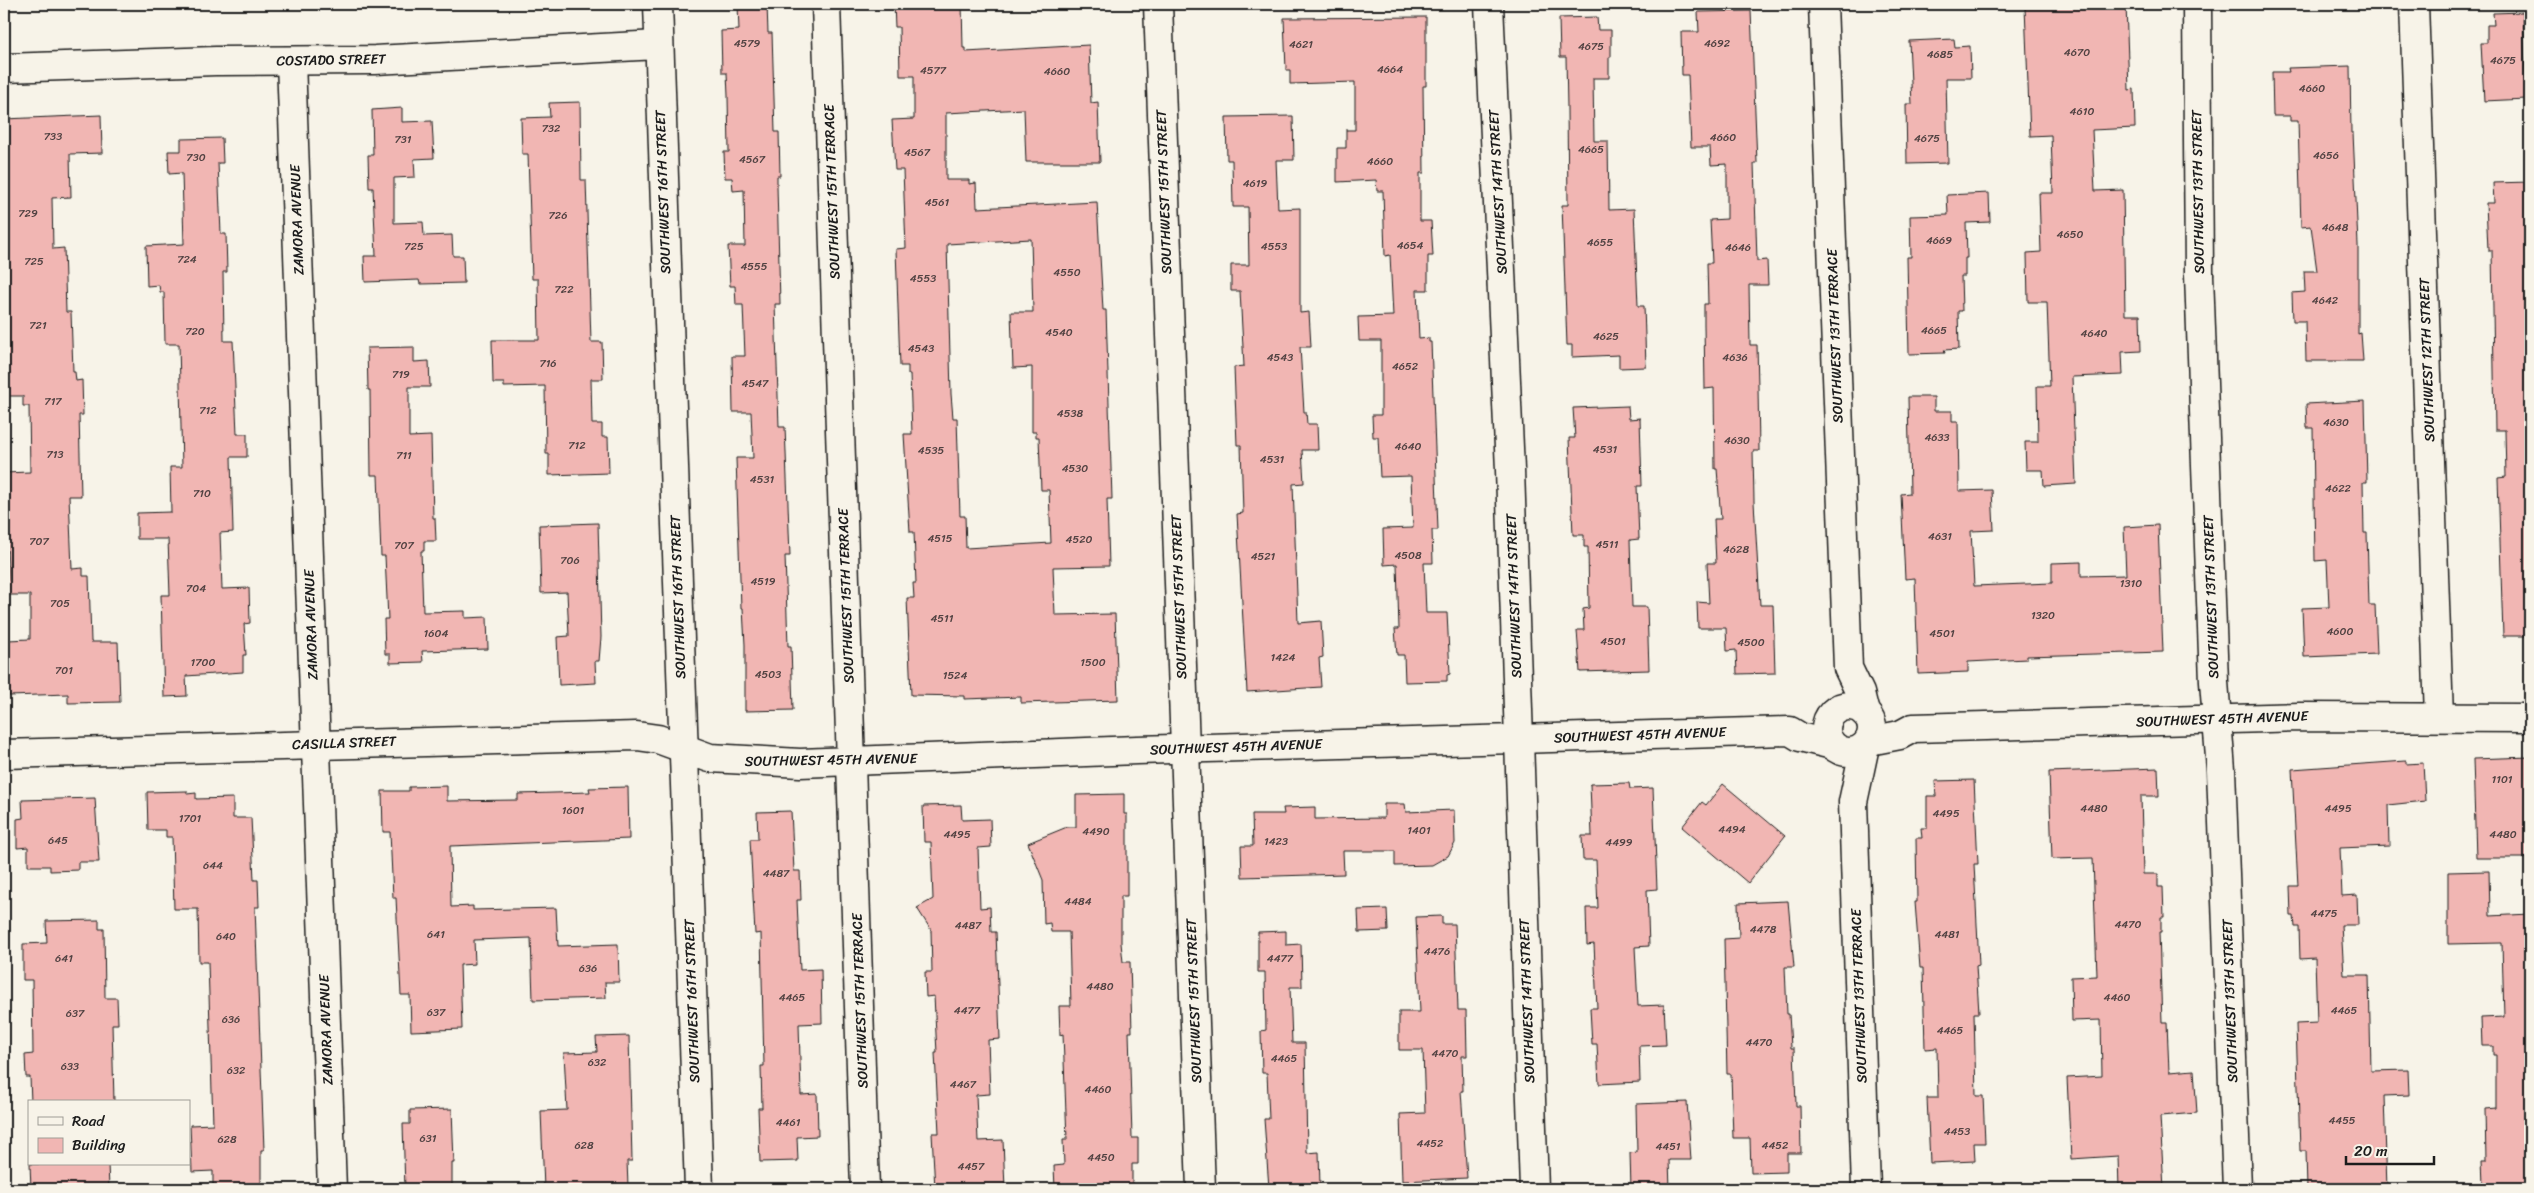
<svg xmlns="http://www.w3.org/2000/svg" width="2534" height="1193" font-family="Sriracha,sans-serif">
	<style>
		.building { fill: #f1b6b3; stroke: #1c1c1c; fill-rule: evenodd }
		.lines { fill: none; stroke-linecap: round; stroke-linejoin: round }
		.minor-casing { stroke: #1c1c1c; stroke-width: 31 }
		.minor { stroke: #f7f3e8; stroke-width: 28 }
		.labels { text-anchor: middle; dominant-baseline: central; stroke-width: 4.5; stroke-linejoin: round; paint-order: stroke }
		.number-label { font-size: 11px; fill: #514242 }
		.street-label { font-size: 14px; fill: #1c1c1c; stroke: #f7f3e8 }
	</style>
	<rect width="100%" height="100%" fill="#f7f3e8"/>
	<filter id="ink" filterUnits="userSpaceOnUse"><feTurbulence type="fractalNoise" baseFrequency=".02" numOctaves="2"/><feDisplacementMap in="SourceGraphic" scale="10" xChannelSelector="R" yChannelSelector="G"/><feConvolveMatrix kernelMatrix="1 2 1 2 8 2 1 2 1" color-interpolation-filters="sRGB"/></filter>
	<g filter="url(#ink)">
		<g class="building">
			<path d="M894,4H962L963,48H966V52L1089,45L1091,103L1098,102L1100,162H1026L1024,109L946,113V180H969V184L976,183L977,208L1097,202L1103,310H1106L1112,499H1107L1109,566L1053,567L1055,615L1115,614L1118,700L1021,703V697L964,699V696L911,695L907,598H914L913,583H916L914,532H910L904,434H912L910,374H908V366H900L896,249L906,248L903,170H895L892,120L914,119V76H900L899,27H895ZM1031,239L1033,312H1011L1013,368L1032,367V432H1036V437H1039L1041,490H1049L1051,543L966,548L965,516H960L957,418H953L951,394L947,244Z"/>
			<path d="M2037,4H2126L2129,90L2134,89L2135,128L2092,130L2095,191L2123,190L2125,315H2140L2141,351L2122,352L2123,375L2072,377L2076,484L2044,486L2043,470H2026L2025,442H2038L2037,386H2050L2047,302H2028L2027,253L2041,252L2039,193H2053L2051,135L2030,136L2025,7L2037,6Z"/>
			<path d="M738,5H767L768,33H772L775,132H779L780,176H777V186L780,304H775L779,427H785L790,556H785L788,646H791L793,710L745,711V645L743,608H741L736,458H753L751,412H733L732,356H745L743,305H736L735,286H730L728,246H745L744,190L733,191L732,178H725L724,152H729L728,96L727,73H722L721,31L739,30Z"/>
			<path d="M1751,11L1757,163H1754L1757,261L1767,260L1768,285H1749L1750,345H1757L1758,387L1759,451H1753L1754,502L1760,605H1773L1775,673L1737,674L1736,650L1727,651L1726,628H1698L1697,602L1709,603L1707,563H1716L1714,519H1721L1717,469H1715L1714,388L1705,389L1704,324V304H1708L1707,263H1712L1710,220L1727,219V164L1711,165L1710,147H1691L1688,75H1682L1681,32H1699L1698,12Z"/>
			<path d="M2523,12L2526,99L2484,101L2481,43H2487V25H2494L2493,13Z"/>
			<path d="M1426,17V86H1423L1424,173H1420V221H1431L1433,256H1428V290H1417L1419,339L1429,338V342H1431L1438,530H1432L1433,563H1424L1426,613H1447L1450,674L1447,675V681L1405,682L1404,655H1397L1395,629H1399L1397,564L1384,565L1383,529L1413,528L1411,476L1380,477L1378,437H1373L1372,415H1381V341H1359L1358,317L1393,316L1390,255L1385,256L1383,191H1377L1376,180L1337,182V148H1346V130H1355V82L1290,84V70H1286L1284,18Z"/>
			<path d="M1597,17L1598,30H1611V57H1609V78H1593L1594,141H1608L1609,210L1634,209L1638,306H1644L1646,367L1619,368V355L1572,357V345H1567L1562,205H1568L1567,108L1566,57H1560L1559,18Z"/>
			<path d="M1954,39L1955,47L1970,46L1971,78H1946L1948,163L1907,164L1906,104H1912L1909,41Z"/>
			<path d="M2350,66L2351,133H2353L2358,245V334L2361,333L2363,361H2306L2305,321H2293L2292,293L2305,292L2304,271H2317L2311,226L2301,227L2298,121H2290V116H2273L2272,72H2289L2288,68Z"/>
			<path d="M580,102L581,180H586L591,342H602L603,379H591L592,424H602V437H608L609,473L549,475V454H546L545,386L504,387V383H493L492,340H539L538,279H532L528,154H522L521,118L550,117L549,103Z"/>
			<path d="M402,108V122L432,121L434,158L414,159L415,177L394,178V223L423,222L424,236L452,235L453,256H463L464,283L420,284L419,280L365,282L364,256H376L373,188H369L368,155H373L372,110Z"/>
			<path d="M101,115L102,153L70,154L71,197L52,198L53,249L64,248L66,312H71L73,372H75L76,381L82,380L83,415H79L81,496H69L72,569L83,568V576H89L91,642H118L120,702L68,703V694L9,696L8,640L30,639V595H7L8,570L4,473L30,472L29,406H23V396H6L4,119Z"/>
			<path d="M1293,116L1294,160H1276L1278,209L1300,208V313L1309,312L1311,347H1300L1304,412H1306L1307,424H1317L1318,450H1302L1304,483L1293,484L1298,623L1321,621L1323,657L1319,658L1321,687L1247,692L1237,514L1243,513L1241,445H1237L1234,367L1244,366L1240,291H1231V265H1249L1248,207H1233L1232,160H1227L1226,117Z"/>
			<path d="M222,138L223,163H218L221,234H226L227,272H223L224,341H233L237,434H247V457H231L233,532L220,533L222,589L249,588L250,623L244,624L246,655H243V672L186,676L187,696L164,697L161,595H170L168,539H137V513L171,512L170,467H182L179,344H165L164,292H160L159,285L147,286L146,246L184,244L182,173L169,174L168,151H181V139Z"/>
			<path d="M2530,182V636H2503L2498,478L2506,477L2505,430H2495L2492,250H2488L2486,203H2494L2493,183Z"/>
			<path d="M1989,193L1990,222L1966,223L1967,258H1965V276H1961L1962,311H1958L1959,349L1944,350L1945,353L1909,354L1907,257H1911L1910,216L1948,215L1947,195Z"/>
			<path d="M414,347V362L429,361L430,387H409V437L431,436L433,518H435L436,541H424V551H421L423,612L465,611V618L487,617L488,649L422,651L423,662L390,663V654H385L384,619H388L385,556H381L378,475H371L370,390H368L367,348Z"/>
			<path d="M1908,397H1934V411H1952V421H1958L1959,491L1992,490L1994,530L1971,531L1974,586L2052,583V563L2081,562V576L2126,575L2124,527L2158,525L2163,652L2027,656V659L1968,662V672L1918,674L1915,578L1905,579L1901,494L1910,493Z"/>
			<path d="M2365,401L2367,482H2363L2364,533H2367L2369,605H2375L2377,654L2304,657L2302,608L2329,607L2327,560L2315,561L2313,428H2307L2306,404Z"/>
			<path d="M1628,406L1629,419L1640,418L1642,486H1637L1639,539L1630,540L1632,607H1647L1649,670L1580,672L1577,630H1584L1583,609L1589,608L1588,547H1584V535H1573L1569,438H1575L1573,408Z"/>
			<path d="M598,523L601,637L599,661H595L596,683L559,685L557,637L569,636L567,592L541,593L539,525Z"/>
			<path d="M2530,757V858H2476L2473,759Z"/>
			<path d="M2406,761V764L2423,763L2425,801L2388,805L2389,846L2340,848L2342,896L2357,895L2358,925H2341L2344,975H2369L2371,1071L2408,1070L2409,1095L2384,1096L2387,1189H2307L2306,1151H2300L2296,1024L2317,1023L2315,958L2300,959L2299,927H2295L2294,916H2291L2290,886H2298L2292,769Z"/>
			<path d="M2158,768L2159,796H2141L2143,874H2158V887H2163L2164,917H2161V932H2159L2162,1023H2167L2169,1072L2194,1070L2197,1113L2160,1116L2164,1189H2119L2118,1156L2071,1159L2067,1078L2102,1076L2101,1020L2072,1021L2071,977L2097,976L2093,858L2052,859L2049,772Z"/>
			<path d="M1974,780L1978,864H1974L1979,965L1976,966L1979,1013H1974L1976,1096H1983L1985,1143H1974L1975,1161L1930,1163L1927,1098H1938L1937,1048L1925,1049L1923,968H1920L1915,902H1917L1916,838H1922L1921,828H1927V796H1936L1935,781Z"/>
			<path d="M1629,783L1630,789L1653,788L1657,889L1647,890L1649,946L1635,947L1638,1006L1664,1005L1666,1045L1639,1046L1640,1082L1599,1084L1597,1044H1592L1590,1008H1597L1594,944L1587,945L1586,908H1598L1596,860H1583L1582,836H1592L1590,784Z"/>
			<path d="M1723,784L1785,836L1748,883L1682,827L1702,802L1706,805Z"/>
			<path d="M447,786V801L518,800V794L590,792L589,788L628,787L629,839L450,846L451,907L473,906V910L556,908L558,946L618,944L619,982H605L606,998L533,1000L531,938L474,940L475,964L460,965L462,1029L411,1031L410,995H401L396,898H393L390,832H383L382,791H409V787Z"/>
			<path d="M187,791V794L196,793V799L233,798V818H251L254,880H258L259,907H255L264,1150H261V1189H213V1171L192,1172L190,1125L213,1124L208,962H199L198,909H174L172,837H166V830H148L147,792Z"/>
			<path d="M1124,794V814H1127V896H1121V943L1123,962H1130L1132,1032H1129L1132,1138H1138V1164H1132V1189H1055L1054,1166L1064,1165L1063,1140H1067L1063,1034L1060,1035L1059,1006H1071L1069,932H1051L1050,923L1044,924L1043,880L1028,843L1067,827H1076V795Z"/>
			<path d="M95,798L99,862H78V870L50,871V866H28V847L17,848V819L23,818L22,800Z"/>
			<path d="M1384,804H1405L1406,812L1454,810L1455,843L1448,856L1432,865L1395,866V851H1343L1344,874L1242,877L1241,846H1253L1252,814H1284L1283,808L1315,807V819L1384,818Z"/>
			<path d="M961,805L962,820L990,819L991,847L978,848L980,908L990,907L991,932H996L1000,1039L988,1040L990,1094L976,1095L978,1141L1003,1140L1005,1189H935L932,1133H939L935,1053H937L934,996L926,997L925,972H932L931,930L917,908L933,899L931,842H924L923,806Z"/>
			<path d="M791,811L794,871H800L801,900H797L800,970L821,969L822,1023L799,1024L801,1095L817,1094L818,1136L797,1137L798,1161L760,1162L758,1108H762L761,1066H764L761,933L755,934L750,839H758L757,812Z"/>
			<path d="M2489,871L2490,916L2530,914V1189H2489V1184H2483L2482,1161H2486L2485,1109L2496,1108V1055H2493V1046H2482L2481,1018L2504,1017L2502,943L2448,944V872Z"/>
			<path d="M1788,901L1794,967H1785L1787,1014H1789L1791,1048H1794L1796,1106H1800L1801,1153H1787V1172L1751,1173L1750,1138H1733L1731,1074H1727L1724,939L1739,938L1738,903Z"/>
			<path d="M1387,909L1388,931L1359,932L1358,910Z"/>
			<path d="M1442,916V924H1455L1458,1010H1466L1467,1056H1462L1463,1091H1461L1467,1178L1402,1181L1400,1114L1425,1113L1423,1050H1399V1012H1420L1416,917Z"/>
			<path d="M99,920V929H104L105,998H117L118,1024H112L114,1102H31L30,1077H26L25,1055L33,1054L32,980H23V944L47,943L46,921Z"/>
			<path d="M1286,931V945L1301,944L1302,987H1290L1292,1043H1305L1307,1153L1319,1152L1320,1186L1269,1188L1264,1119H1269L1267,1073H1262L1261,1031L1266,1030L1265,972H1258V932Z"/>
			<path d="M629,1036L632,1161H627L628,1186L544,1189L541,1111L567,1110L564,1053L597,1052L596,1037Z"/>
			<path d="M1687,1102L1691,1160H1669L1670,1189H1631L1630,1153L1637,1152L1636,1104Z"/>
			<path d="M452,1109L454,1163H452V1189H405L403,1124H410V1110Z"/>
			<path d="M30,1164H108L109,1189H31Z"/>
		</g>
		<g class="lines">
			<g class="minor-casing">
				<g id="minor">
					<path d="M658,4L699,1189"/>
					<path d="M826,4L865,1189"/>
					<path d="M1158,4L1201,1189"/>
					<path d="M1489,4L1510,470L1534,1189"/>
					<path d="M1823,4L1848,668L1860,693L1865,713"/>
					<path d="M2197,4L2199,275L2214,682L2221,770L2237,1189"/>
					<path d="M2414,4L2439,717"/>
					<path d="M291,61L332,1189"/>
					<path d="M4,68L216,61L375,60L658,45"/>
					<circle cx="1849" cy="729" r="23"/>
					<path d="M1869,741L1900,735L1913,728L2300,717L2530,718"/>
					<path d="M1865,746L1853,802L1866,1189"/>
					<path d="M4,754L637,736L658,739L710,758L800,763L1137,750L1790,731L1800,737L1832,745"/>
				</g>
			</g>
			<use href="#minor" class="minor"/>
		</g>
	</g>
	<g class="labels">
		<g class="number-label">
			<text x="747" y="43">4579</text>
			<text x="1717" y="43">4692</text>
			<text x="1301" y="44">4621</text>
			<text x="1591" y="46">4675</text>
			<text x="2077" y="52">4670</text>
			<text x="1940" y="54">4685</text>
			<text x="2503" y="60">4675</text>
			<text x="1390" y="69">4664</text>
			<text x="933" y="70">4577</text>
			<text x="1057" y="71">4660</text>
			<text x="2312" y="88">4660</text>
			<text x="2082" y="111">4610</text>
			<text x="551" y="128">732</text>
			<text x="53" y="136">733</text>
			<text x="1723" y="137">4660</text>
			<text x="1927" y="138">4675</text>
			<text x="403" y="139">731</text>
			<text x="1591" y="149">4665</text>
			<text x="917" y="152">4567</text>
			<text x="2326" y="155">4656</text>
			<text x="196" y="157">730</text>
			<text x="752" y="159">4567</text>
			<text x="1380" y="161">4660</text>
			<text x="1255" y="183">4619</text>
			<text x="937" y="202">4561</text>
			<text x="28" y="213">729</text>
			<text x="558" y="215">726</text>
			<text x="2335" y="227">4648</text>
			<text x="2070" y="234">4650</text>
			<text x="1939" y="240">4669</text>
			<text x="1600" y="242">4655</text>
			<text x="1410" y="245">4654</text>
			<text x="414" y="246">725</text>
			<text x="1274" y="246">4553</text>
			<text x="1738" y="247">4646</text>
			<text x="187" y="259">724</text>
			<text x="34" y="261">725</text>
			<text x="754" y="266">4555</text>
			<text x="1067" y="272">4550</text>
			<text x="923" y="278">4553</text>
			<text x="564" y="289">722</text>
			<text x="2325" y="300">4642</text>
			<text x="38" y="325">721</text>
			<text x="1934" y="330">4665</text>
			<text x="195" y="331">720</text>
			<text x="1059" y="332">4540</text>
			<text x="2094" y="333">4640</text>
			<text x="1606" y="336">4625</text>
			<text x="921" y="348">4543</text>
			<text x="1280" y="357">4543</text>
			<text x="1735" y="357">4636</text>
			<text x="548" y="363">716</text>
			<text x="1405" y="366">4652</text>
			<text x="401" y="374">719</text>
			<text x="755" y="383">4547</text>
			<text x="53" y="401">717</text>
			<text x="208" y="410">712</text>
			<text x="1070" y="413">4538</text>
			<text x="2336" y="422">4630</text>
			<text x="1937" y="437">4633</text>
			<text x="1737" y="440">4630</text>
			<text x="577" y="445">712</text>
			<text x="1408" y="446">4640</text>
			<text x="1605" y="449">4531</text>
			<text x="931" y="450">4535</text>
			<text x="55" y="454">713</text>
			<text x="404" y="455">711</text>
			<text x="1272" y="459">4531</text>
			<text x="1075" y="468">4530</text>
			<text x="762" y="479">4531</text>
			<text x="2338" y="488">4622</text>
			<text x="202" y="493">710</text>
			<text x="1940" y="536">4631</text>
			<text x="940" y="538">4515</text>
			<text x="1079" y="539">4520</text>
			<text x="39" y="541">707</text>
			<text x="1607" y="544">4511</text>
			<text x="404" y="545">707</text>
			<text x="1736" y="549">4628</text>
			<text x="1408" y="555">4508</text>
			<text x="1263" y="556">4521</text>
			<text x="570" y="560">706</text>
			<text x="763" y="581">4519</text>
			<text x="2131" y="583">1310</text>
			<text x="196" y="588">704</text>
			<text x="60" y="603">705</text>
			<text x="2043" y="615">1320</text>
			<text x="942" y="618">4511</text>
			<text x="2340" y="631">4600</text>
			<text x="436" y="633">1604</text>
			<text x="1942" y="633">4501</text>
			<text x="1613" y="641">4501</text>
			<text x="1751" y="642">4500</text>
			<text x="1283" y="657">1424</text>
			<text x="203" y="662">1700</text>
			<text x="1093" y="662">1500</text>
			<text x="64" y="670">701</text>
			<text x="768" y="674">4503</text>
			<text x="955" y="675">1524</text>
			<text x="2502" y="779">1101</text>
			<text x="2094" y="808">4480</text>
			<text x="2338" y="808">4495</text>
			<text x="573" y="810">1601</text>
			<text x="1946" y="813">4495</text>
			<text x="190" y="818">1701</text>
			<text x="1732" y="829">4494</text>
			<text x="1419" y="830">1401</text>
			<text x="1096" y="831">4490</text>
			<text x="957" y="834">4495</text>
			<text x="2503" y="834">4480</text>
			<text x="58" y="840">645</text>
			<text x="1276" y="841">1423</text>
			<text x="1619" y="842">4499</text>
			<text x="213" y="865">644</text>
			<text x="776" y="873">4487</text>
			<text x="1078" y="901">4484</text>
			<text x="2324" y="913">4475</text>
			<text x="2128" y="924">4470</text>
			<text x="968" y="925">4487</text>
			<text x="1763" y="929">4478</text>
			<text x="436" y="934">641</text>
			<text x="1947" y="934">4481</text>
			<text x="226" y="936">640</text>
			<text x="1437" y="951">4476</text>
			<text x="64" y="958">641</text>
			<text x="1280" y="958">4477</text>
			<text x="588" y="968">636</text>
			<text x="1100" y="986">4480</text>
			<text x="792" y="997">4465</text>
			<text x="2117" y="997">4460</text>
			<text x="967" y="1010">4477</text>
			<text x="2344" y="1010">4465</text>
			<text x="436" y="1012">637</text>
			<text x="75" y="1013">637</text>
			<text x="231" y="1019">636</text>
			<text x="1950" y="1030">4465</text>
			<text x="1759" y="1042">4470</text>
			<text x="1445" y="1053">4470</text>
			<text x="1284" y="1058">4465</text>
			<text x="597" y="1062">632</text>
			<text x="70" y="1066">633</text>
			<text x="236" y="1070">632</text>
			<text x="963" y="1084">4467</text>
			<text x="1098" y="1089">4460</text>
			<text x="2342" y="1120">4455</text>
			<text x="788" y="1122">4461</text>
			<text x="1957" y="1131">4453</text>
			<text x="428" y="1138">631</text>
			<text x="227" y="1139">628</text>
			<text x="1430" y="1143">4452</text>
			<text x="584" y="1145">628</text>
			<text x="1775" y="1145">4452</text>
			<text x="1668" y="1146">4451</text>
			<text x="1101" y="1157">4450</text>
			<text x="971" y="1166">4457</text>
		</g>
		<g class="street-label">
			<text transform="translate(331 60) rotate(-1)">COSTADO STREET</text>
			<text transform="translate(663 192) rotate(-92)">SOUTHWEST 16TH STREET</text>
			<text transform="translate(832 192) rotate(-92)">SOUTHWEST 15TH TERRACE</text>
			<text transform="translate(1164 192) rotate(-92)">SOUTHWEST 15TH STREET</text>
			<text transform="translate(1498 192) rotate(-93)">SOUTHWEST 14TH STREET</text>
			<text transform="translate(2198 192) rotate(-91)">SOUTHWEST 13TH STREET</text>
			<text transform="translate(297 220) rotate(-92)">ZAMORA AVENUE</text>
			<text transform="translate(1835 336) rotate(-92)">SOUTHWEST 13TH TERRACE</text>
			<text transform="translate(2427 360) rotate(-92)">SOUTHWEST 12TH STREET</text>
			<text transform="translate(846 596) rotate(-92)">SOUTHWEST 15TH TERRACE</text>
			<text transform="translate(1514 596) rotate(-92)">SOUTHWEST 14TH STREET</text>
			<text transform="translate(678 597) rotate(-92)">SOUTHWEST 16TH STREET</text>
			<text transform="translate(1179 597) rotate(-92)">SOUTHWEST 15TH STREET</text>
			<text transform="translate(2211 597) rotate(-92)">SOUTHWEST 13TH STREET</text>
			<text transform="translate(311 625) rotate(-92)">ZAMORA AVENUE</text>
			<text transform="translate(2222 719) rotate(-2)">SOUTHWEST 45TH AVENUE</text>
			<text transform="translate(1640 735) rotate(-2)">SOUTHWEST 45TH AVENUE</text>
			<text transform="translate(344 743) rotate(-2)">CASILLA STREET</text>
			<text transform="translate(1236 747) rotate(-2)">SOUTHWEST 45TH AVENUE</text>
			<text transform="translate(831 760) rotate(-1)">SOUTHWEST 45TH AVENUE</text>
			<text transform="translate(1859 996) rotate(-92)">SOUTHWEST 13TH TERRACE</text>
			<text transform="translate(692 1001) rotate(-92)">SOUTHWEST 16TH STREET</text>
			<text transform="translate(860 1001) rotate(-92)">SOUTHWEST 15TH TERRACE</text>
			<text transform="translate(1194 1001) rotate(-92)">SOUTHWEST 15TH STREET</text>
			<text transform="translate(1527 1001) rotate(-92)">SOUTHWEST 14TH STREET</text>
			<text transform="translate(2230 1001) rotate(-92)">SOUTHWEST 13TH STREET</text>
			<text transform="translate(326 1030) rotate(-92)">ZAMORA AVENUE</text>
		</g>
	</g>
	<rect width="2534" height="1193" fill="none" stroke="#f7f3e8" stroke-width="20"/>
	<rect x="10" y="10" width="2514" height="1173" fill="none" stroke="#1c1c1c" stroke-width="2" filter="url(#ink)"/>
	<rect x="28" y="1100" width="162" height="65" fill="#f7f3e8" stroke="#9f9d96"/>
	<rect x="38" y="1117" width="25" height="8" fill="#f7f3e8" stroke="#9f9d96"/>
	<text x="72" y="1126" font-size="15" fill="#1c1c1c">Road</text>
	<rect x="38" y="1138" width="25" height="15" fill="#f1b6b3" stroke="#9f9d96"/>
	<text x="72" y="1150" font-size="15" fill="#1c1c1c">Building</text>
	<path d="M2346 1156v8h88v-8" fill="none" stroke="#1c1c1c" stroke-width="2.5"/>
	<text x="2354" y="1156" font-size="15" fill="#1c1c1c" stroke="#f7f3e8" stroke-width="4" paint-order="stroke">20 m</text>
</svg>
